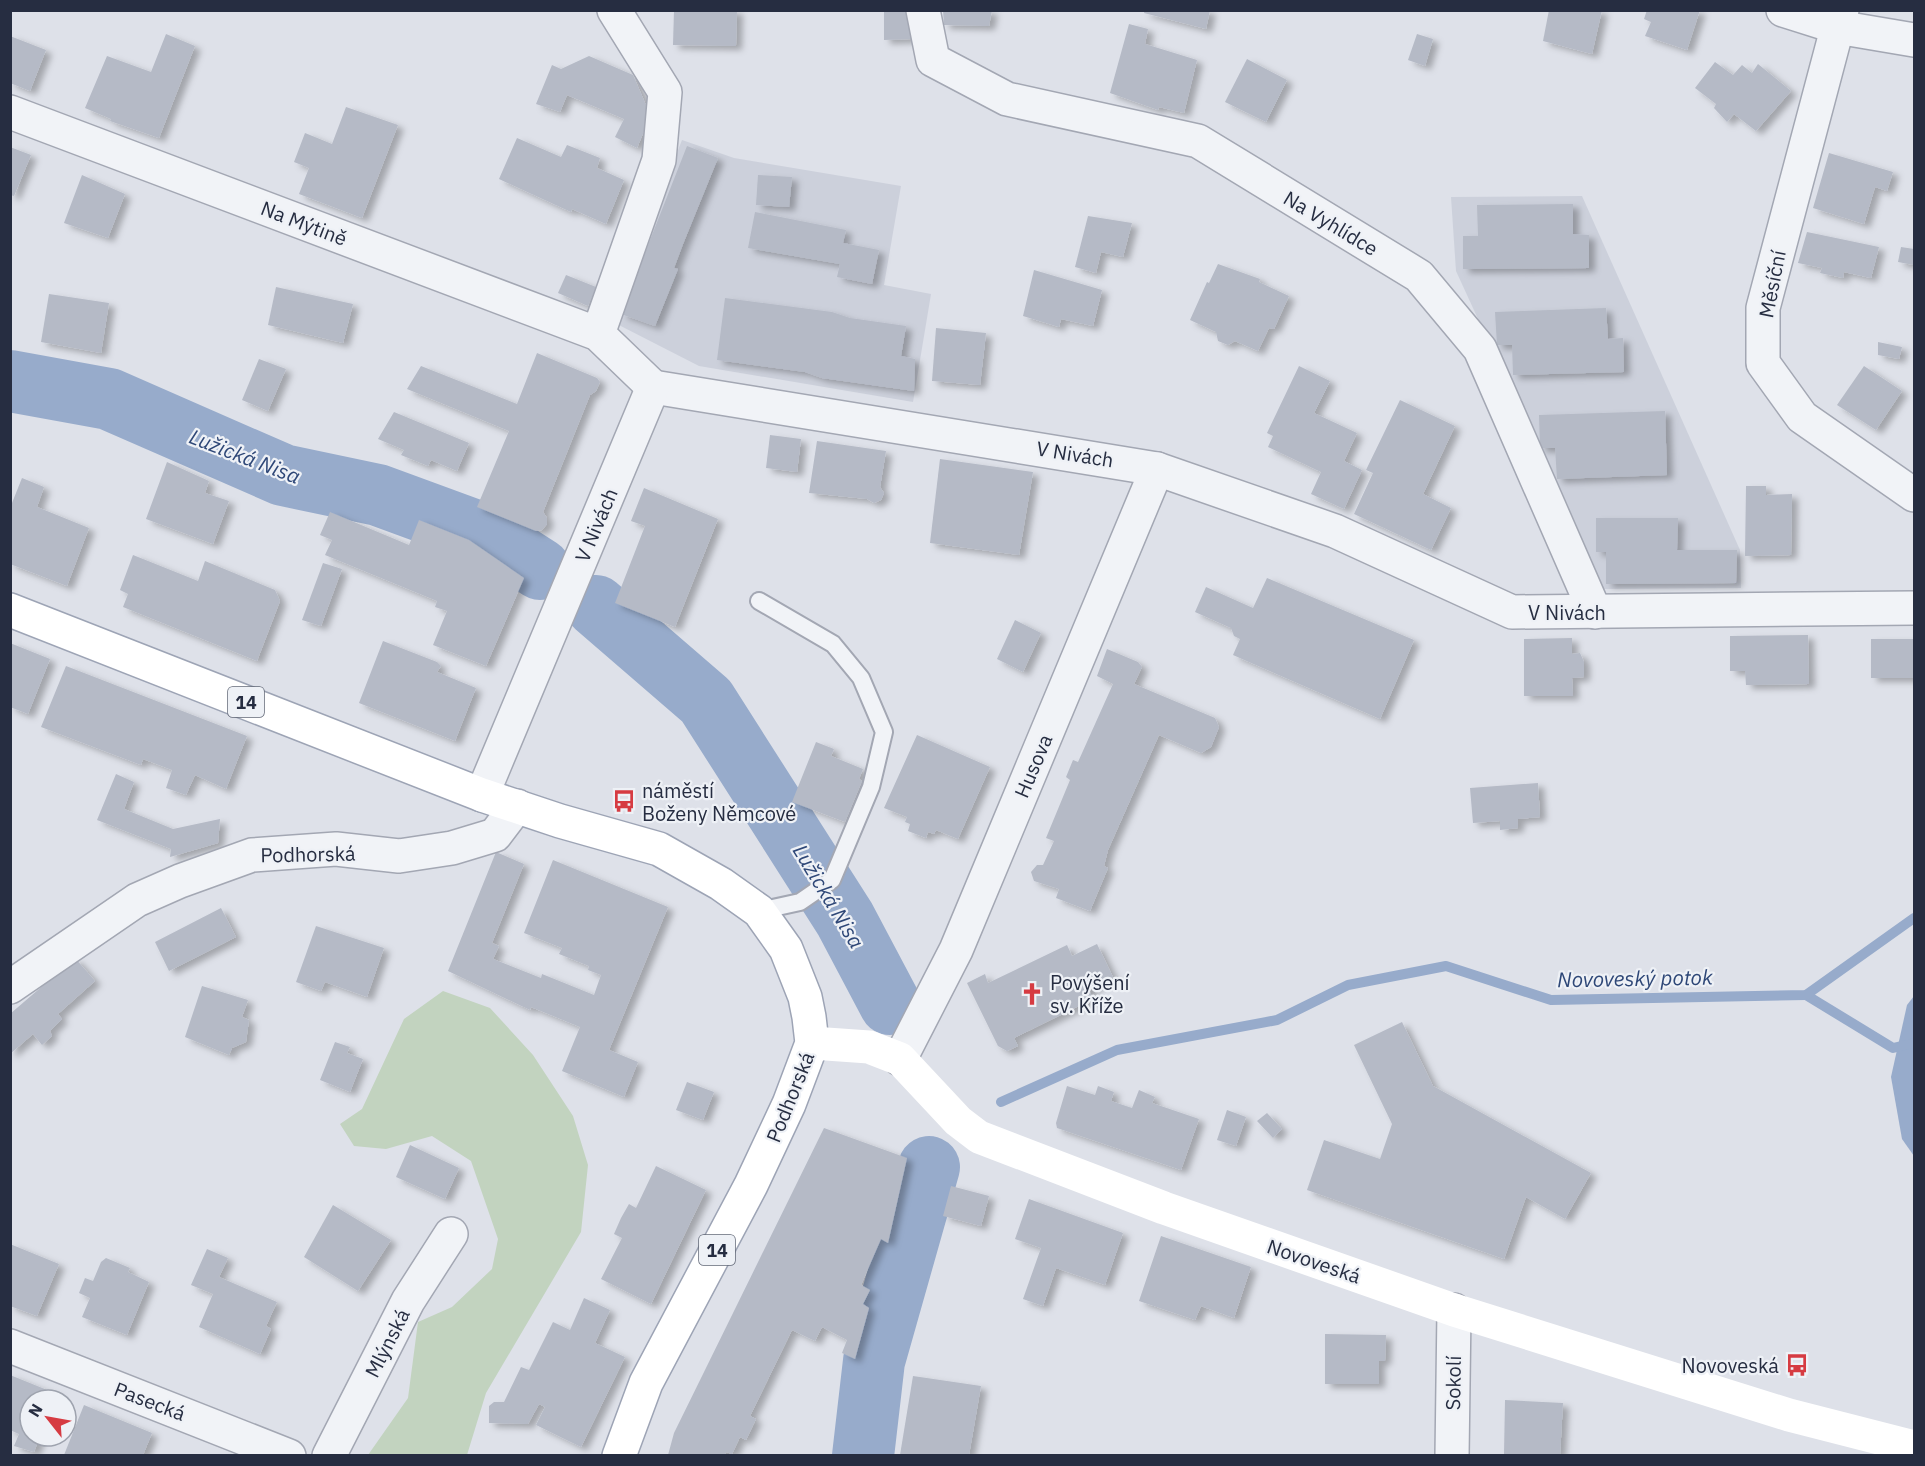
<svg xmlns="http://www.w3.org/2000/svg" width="1925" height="1466" font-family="'IBM Plex Sans',sans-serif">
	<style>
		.built { fill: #ccd0db }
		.green { fill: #c2d3bf }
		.water { fill: #97abcb }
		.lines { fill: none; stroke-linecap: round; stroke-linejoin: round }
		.stream { stroke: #97abcb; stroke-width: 10 }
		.river { stroke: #97abcb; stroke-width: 62 }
		.building { fill: #b5bac6; filter: url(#shadow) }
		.lane-casing { stroke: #a3a7b3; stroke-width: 20 }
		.street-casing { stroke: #a3a7b3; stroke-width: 36 }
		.primary-casing { stroke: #9da4b5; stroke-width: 36 }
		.lane { stroke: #f1f3f7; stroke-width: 16 }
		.street { stroke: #f1f3f7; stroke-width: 33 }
		.secondary { stroke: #fff; stroke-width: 33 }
		.primary { stroke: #fff; stroke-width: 33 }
		.labels { text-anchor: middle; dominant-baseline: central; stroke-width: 4.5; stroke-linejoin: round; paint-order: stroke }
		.shield { fill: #eef1f6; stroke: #626877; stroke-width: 1.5 }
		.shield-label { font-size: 18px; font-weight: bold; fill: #262d41 }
		.street-label { font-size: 20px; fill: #262d41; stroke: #eef1f6 }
		.poi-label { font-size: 20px; fill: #262d41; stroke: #eef1f6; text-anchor: start }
		.water-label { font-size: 21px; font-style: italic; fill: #2e4777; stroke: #eef1f6 }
	</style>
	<defs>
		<filter id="shadow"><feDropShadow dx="6" dy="4" stdDeviation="3" flood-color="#0004"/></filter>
	</defs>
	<rect width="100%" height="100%" fill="#dee1e9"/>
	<g class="built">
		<path d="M682,140L734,158L901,186L884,285L931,294L913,402L699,366L611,321Z"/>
		<path d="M1582,196L1740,550L1741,588L1602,589L1456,271L1451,197Z"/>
	</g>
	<path class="green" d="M443,991L490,1008L533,1055L573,1116L588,1165L581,1232L486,1393L467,1455H368L408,1398L418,1322L452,1307L492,1269L498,1239L471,1161L432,1136L386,1149L354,1146L340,1124L362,1109L404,1019Z"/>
	<path class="water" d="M1914,996V1156L1902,1139L1891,1077L1907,1005Z"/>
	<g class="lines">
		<g class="stream">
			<path d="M1806,995L1893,1048L1914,1043"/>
			<path d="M1001,1102L1117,1050L1277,1020L1348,985L1446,966L1551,1000L1806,995L1914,918"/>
		</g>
		<g class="river">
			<path d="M10,381L109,399L283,475L378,495L487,535L540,569"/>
			<path d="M596,606L706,701L845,919L890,1004"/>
			<path d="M863,1456L874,1361L929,1167"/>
		</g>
	</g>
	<g class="building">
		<path d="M674,10H737L736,46L673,45Z"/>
		<path d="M884,10H910L911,39L884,40Z"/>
		<path d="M943,10H992L989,26L944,25Z"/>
		<path d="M1145,10H1210L1206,29L1144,13Z"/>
		<path d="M1549,10H1602L1592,54L1543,41Z"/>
		<path d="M1647,10H1700L1687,50L1645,36L1651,22L1644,19Z"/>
		<path d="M1129,24L1148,29L1145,44L1197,60L1184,113L1159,107L1158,110L1110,93Z"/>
		<path d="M166,34L195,46L159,138L110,121L111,119L85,108L107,56L151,72Z"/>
		<path d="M1417,34L1433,39L1425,66L1408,60Z"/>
		<path d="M10,36L46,50L30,91L10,83Z"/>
		<path d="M589,56L633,75L645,103L654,107L637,148L615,137L624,119L567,95L560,112L536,104L552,65L561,69Z"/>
		<path d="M1247,59L1287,80L1266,122L1225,102Z"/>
		<path d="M1715,62L1733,75L1742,65L1752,73L1758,64L1791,91L1756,131L1734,114L1727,122L1714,108L1716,104L1695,88Z"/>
		<path d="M346,107L398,125L362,218L299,194L309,168L294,162L305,133L332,144Z"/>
		<path d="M517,138L561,157L567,145L600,158L597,168L624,180L606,224L572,209L571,212L499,179Z"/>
		<path d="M687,146L718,158L683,244L674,268L678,269L655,326L621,314Z"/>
		<path d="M10,147L31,155L14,196L10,195Z"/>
		<path d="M1829,153L1893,172L1887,191L1875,187L1864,224L1813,208Z"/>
		<path d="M82,175L125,194L108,238L64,223Z"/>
		<path d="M758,175L792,177L789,207L756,205Z"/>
		<path d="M1573,204V234L1589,235V268L1463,269V236H1478L1477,205Z"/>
		<path d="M755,212L846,230L843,243L879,250L872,284L837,277L840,264L748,248Z"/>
		<path d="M1088,216L1132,223L1123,257L1101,252L1096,273L1075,267Z"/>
		<path d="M1807,232L1879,247L1871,278L1844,272L1843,278L1820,273L1822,268L1798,263Z"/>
		<path d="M1901,247L1914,249V265L1898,262Z"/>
		<path d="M1218,264L1260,279L1259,282L1289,296L1274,329L1269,328L1258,351L1235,341L1228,345L1218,341L1216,332L1190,320L1207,282L1209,283Z"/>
		<path d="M1034,270L1102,290L1093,326L1061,319L1059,327L1023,316Z"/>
		<path d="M566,275L596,287L588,306L558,293Z"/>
		<path d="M276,287L353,304L343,343L268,325Z"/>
		<path d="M49,294L109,303L101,353L41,342Z"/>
		<path d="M725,298L832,312L850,318L906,326L901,356L915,359L914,391L822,378L805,372L717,360Z"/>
		<path d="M1606,308L1608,339L1623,338L1624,372L1513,375L1512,345H1497L1495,312Z"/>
		<path d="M936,328L986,333L980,385L932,381Z"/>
		<path d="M1878,342L1902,347L1899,359L1878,355Z"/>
		<path d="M537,353L597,378L600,382L596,391L590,395L543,512L547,518V524L542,530L536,531L477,507L509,431L407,389L421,366L517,404Z"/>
		<path d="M259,359L286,369L268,411L242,400Z"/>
		<path d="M1299,366L1330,381L1314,413L1357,433L1344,461L1362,470L1344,509L1311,494L1321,472L1268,447L1273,436L1267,433Z"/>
		<path d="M1864,366L1902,391L1876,430L1837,405Z"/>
		<path d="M1400,400L1455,426L1423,494L1451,508L1431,550L1354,514L1373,473L1366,470Z"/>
		<path d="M1665,411L1667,475L1557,479L1555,448H1540L1539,415Z"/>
		<path d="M394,412L469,443L457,471L431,460L428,466L401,455L404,450L378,439Z"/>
		<path d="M770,435L801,439L797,472L766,468Z"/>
		<path d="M817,441L886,451L880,487L884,493L881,500L874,503L867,499L809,493Z"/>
		<path d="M940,459L1033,472L1019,555L930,543Z"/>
		<path d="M167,462L209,481L205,493L229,501L213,544L146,519Z"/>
		<path d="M22,478L44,487L37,507L89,528L67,586L10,564V508Z"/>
		<path d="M1746,486H1766V495L1792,494L1791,555L1745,556Z"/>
		<path d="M644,488L718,519L675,627L615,603L645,526L631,521Z"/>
		<path d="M330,512L409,545L419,520L469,540L524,578L486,666L433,645L447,611L435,607L437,601L325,555L332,540L320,535Z"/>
		<path d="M1596,518H1678L1677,550H1737L1736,583L1606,584V552H1596Z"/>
		<path d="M133,555L198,581L205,561L275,590L280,601L257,661L123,607L128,594L120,590Z"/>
		<path d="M323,563L342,569L321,626L302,620Z"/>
		<path d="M1267,578L1414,640L1380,719L1233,655L1240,639L1234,636L1231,628L1195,612L1206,587L1253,608Z"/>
		<path d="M1015,620L1041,633L1023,672L997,659Z"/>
		<path d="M1808,635L1809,684L1746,685L1745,671H1730V636Z"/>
		<path d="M1572,638V654L1580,653L1584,662V677L1572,678L1573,696H1524V639Z"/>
		<rect x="1871" y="639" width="43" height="39"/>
		<path d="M383,641L437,662L441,666L437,672L476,688L455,741L359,703Z"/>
		<path d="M10,643L50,659L28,714L10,707Z"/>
		<path d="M1107,649L1138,662L1142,667L1134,684L1215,718L1219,727L1211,747L1201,753L1159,735L1108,850L1104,866L1108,868L1090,911L1056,898L1059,889L1034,881L1031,872L1037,865H1043L1054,841L1046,838L1070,780L1066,777L1073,760L1078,762L1113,684L1097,676Z"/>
		<path d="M66,666L247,736L226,789L195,775L186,795L166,788L172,770L143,759L141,765L41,727Z"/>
		<path d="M917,735L990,767L958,839L936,830L934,834L928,832L926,838L908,831L910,824L905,822L907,817L884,808Z"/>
		<path d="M816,742L834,749L831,756L863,769L859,779L862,781L845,822L792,802Z"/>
		<path d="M116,774L134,782L124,809L173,829L220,819L218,843L170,857L171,849L97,820Z"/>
		<path d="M1538,783L1540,817L1518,819V828L1500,830V821L1473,823L1470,788Z"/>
		<path d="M496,852L524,864L492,943L499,946L493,959L541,978L542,974L594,995L601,975L588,970L589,966L559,954L562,948L524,933L553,860L668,907L609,1050L638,1062L624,1097L562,1071L580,1027L531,1007L530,1010L448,971Z"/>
		<path d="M221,908L236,937L169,971L155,942Z"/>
		<path d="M316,926L384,948L367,997L325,982L321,991L296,982Z"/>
		<path d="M1097,944L1113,977L1089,990L1093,999L1014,1038L1018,1046L1007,1051L998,1046L967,983L985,974L988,983L1067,945L1072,956Z"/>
		<path d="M75,958L95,981L58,1014L62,1019L50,1031L52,1036L42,1045L33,1034L10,1054V1014Z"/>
		<path d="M202,986L248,1000L242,1017L249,1020L246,1042L232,1048L229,1055L185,1037Z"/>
		<path d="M1402,1022L1433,1086L1591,1173L1565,1219L1526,1197L1504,1259L1307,1190L1324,1140L1380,1159L1392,1124L1354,1045Z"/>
		<path d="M335,1042L350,1047L347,1053L363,1059L350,1092L320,1080Z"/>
		<path d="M687,1082L714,1092L703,1120L676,1110Z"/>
		<path d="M1067,1086L1095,1095L1098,1086L1114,1092L1111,1101L1132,1108L1139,1090L1155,1097L1152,1103L1199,1119L1181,1170L1057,1128L1056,1123Z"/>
		<path d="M1227,1110L1246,1117L1236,1146L1217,1140Z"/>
		<path d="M1267,1113L1282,1129L1273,1138L1257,1121Z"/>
		<path d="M824,1128L907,1158L888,1243L881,1239L861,1285L870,1290L863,1304L869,1308L855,1359L842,1353L847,1340L822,1327L815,1341L792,1330L750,1416L756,1419L746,1440L740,1437L732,1454L726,1452L725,1455H668L674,1433Z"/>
		<path d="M410,1145L459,1168L445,1199L396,1177Z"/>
		<path d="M656,1166L706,1190L651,1304L601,1279L622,1238L614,1234L621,1218L629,1204L636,1208Z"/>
		<path d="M951,1186L989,1196L981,1226L943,1216Z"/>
		<path d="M1029,1199L1123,1233L1105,1285L1056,1268L1043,1306L1023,1299L1041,1248L1015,1239Z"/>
		<path d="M333,1205L391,1240L358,1291L304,1257Z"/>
		<path d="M1161,1236L1251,1267L1234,1318L1201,1306L1195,1320L1139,1301Z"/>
		<path d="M10,1244L59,1264L37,1316L10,1306Z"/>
		<path d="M207,1249L228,1258L219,1277L277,1302L266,1326L271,1329L260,1354L199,1327L213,1294L191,1285Z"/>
		<path d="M106,1258L130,1268L128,1272L149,1282L127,1335L82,1317L90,1298L79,1293L85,1278L93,1281L101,1262Z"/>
		<path d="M584,1298L610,1310L595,1343L625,1357L581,1447L536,1425L545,1407L539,1404L528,1424L489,1423V1406L494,1402H504L521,1367L529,1370L553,1322L570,1330Z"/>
		<path d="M1325,1334L1386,1335L1385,1361H1379V1384H1325Z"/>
		<path d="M10,1375L57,1394L55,1400H30V1436H40L34,1452L14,1446L19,1434L10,1430Z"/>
		<path d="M913,1376L981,1386L969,1455H900Z"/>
		<path d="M1505,1400L1563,1403L1560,1455L1504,1454Z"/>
		<path d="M84,1405L152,1433L143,1455H64Z"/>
	</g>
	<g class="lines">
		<g class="lane-casing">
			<path id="lane" d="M759,601L833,644L861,678L884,732L871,787L832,880L800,902L759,911"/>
		</g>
		<g class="street-casing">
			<g id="street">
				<path d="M923,10L933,60L1007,99L1198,141L1419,276L1480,349L1595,612"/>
				<path d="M1783,10L1837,27L1914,40"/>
				<path d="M1842,10L1763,308V363L1802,417L1914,495"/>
				<path d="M10,112L598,334L653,387"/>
				<path d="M598,334L659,160L665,92L614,10"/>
				<path d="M653,387L1157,469L1335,531L1512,612L1914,608"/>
				<path d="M482,795L653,387"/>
				<path d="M10,987L137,900L180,881L252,855L336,849L399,856L452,848L495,835L517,806"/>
				<path d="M900,1059L956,950L1157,469"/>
				<path d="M10,1346L289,1456"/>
				<path d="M329,1456L408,1301L451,1234"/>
				<path d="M1452,1456L1454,1310"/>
			</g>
		</g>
		<g class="primary-casing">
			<path id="primary" d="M10,610L482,795L560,821L659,849L721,884L759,911L786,949L805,997L809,1017L812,1043L789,1104L751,1185L646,1383L619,1456"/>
		</g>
		<use href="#lane" class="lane"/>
		<use href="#street" class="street"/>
		<path class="secondary" d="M812,1043L869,1047L900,1059L958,1121L979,1137L1164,1208L1454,1310L1789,1415L1914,1447"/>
		<use href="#primary" class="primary"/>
	</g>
	<defs>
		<g id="bus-bare" transform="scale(1.8)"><path d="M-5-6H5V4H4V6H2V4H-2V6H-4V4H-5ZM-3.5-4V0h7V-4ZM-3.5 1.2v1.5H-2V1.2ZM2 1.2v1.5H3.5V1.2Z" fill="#d63b42" stroke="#eef1f6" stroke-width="2.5" paint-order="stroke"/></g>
		<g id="church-bare" transform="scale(1.8)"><path d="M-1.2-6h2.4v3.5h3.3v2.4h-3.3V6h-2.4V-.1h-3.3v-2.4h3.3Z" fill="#d63b42" stroke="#eef1f6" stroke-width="2.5" paint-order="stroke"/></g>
	</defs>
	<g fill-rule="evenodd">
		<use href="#bus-bare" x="624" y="801"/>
		<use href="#church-bare" x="1032" y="994"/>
		<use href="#bus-bare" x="1797" y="1365"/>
	</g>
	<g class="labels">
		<g class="shield">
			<rect x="228" y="687" width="36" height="30" rx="4.5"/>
			<rect x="699" y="1235" width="36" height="30" rx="4.5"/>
		</g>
		<g class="shield-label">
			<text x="246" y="702">14</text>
			<text x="717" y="1250">14</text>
		</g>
		<g class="street-label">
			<text transform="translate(304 223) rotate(21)">Na Mýtině</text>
			<text transform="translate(1331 223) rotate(31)">Na Vyhlídce</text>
			<text transform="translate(1772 284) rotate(-79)">Měsíční</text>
			<text transform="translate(1075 454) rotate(9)">V Nivách</text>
			<text transform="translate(596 525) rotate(-67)">V Nivách</text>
			<text x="1567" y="612">V Nivách</text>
			<text transform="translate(1033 766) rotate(-67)">Husova</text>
			<text transform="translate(308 854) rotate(-1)">Podhorská</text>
			<text transform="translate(790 1097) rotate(-68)">Podhorská</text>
			<text transform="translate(1314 1261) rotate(19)">Novoveská</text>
			<text transform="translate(387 1343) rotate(-63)">Mlýnská</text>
			<text transform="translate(1453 1383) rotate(-89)">Sokolí</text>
			<text transform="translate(150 1401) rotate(21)">Pasecká</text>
		</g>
		<g class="poi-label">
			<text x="642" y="790">náměstí<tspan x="642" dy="23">Boženy Němcové</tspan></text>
			<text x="1050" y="982">Povýšení<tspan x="1050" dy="23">sv. Kříže</tspan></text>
			<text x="1779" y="1365" text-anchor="end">Novoveská</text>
		</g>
		<g class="water-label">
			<text transform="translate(245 456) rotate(21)">Lužická Nisa</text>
			<text transform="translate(829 896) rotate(59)">Lužická Nisa</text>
			<text transform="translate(1635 978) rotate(-1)">Novoveský potok</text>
		</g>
	</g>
	<rect width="1925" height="1466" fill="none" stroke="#262d41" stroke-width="24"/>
	<g transform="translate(48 1418) rotate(301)"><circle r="28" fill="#eef1f6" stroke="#9ea3ae" stroke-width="1.5"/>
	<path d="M0-4.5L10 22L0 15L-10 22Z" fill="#d63b42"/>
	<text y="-9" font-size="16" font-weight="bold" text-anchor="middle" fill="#262d41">N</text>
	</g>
</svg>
